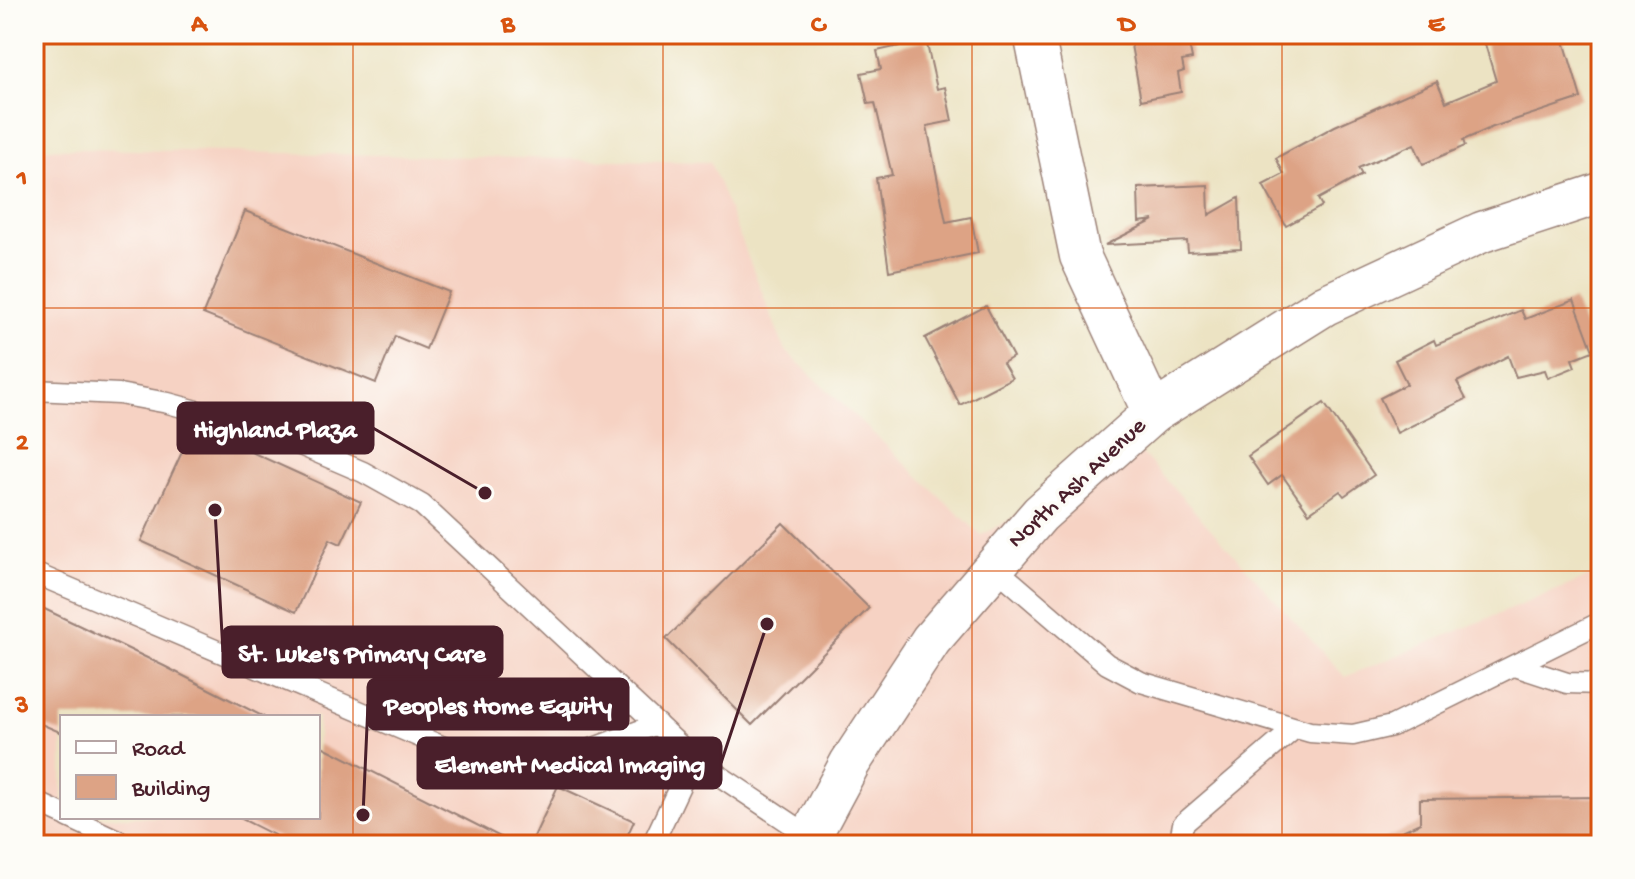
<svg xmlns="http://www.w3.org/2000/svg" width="1635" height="879" font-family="'Gochi Hand',sans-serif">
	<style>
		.built { fill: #f6d2c3; fill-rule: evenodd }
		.building { fill: #dda385 }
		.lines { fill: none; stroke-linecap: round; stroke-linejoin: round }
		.service-casing { stroke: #9b8177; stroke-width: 23 }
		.minor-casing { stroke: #9b8177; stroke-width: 43 }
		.service { stroke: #fff; stroke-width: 20 }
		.minor { stroke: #fff; stroke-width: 40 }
		.grid { fill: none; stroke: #d8530f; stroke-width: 2; stroke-opacity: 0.55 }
		.labels { text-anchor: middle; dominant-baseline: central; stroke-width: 7; stroke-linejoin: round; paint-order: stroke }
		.street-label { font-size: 24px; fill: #4a1f2b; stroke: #fdfcf7 }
		.leader { fill: none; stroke: #4a1f2b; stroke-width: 3 }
		.callout-dot { fill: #4a1f2b; stroke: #fdfcf7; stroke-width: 3 }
		.callout { fill: #4a1f2b; stroke: #4a1f2b; stroke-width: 3 }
		.callout-label { font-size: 26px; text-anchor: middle; font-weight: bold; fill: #fff }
		.neatline { fill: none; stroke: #d8530f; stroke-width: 3 }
		.grid-label { font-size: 26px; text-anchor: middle; font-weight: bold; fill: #d8530f }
	</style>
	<rect width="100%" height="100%" fill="#fdfcf7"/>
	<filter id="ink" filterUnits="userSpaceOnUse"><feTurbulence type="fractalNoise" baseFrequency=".0125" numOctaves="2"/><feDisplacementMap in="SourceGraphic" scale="16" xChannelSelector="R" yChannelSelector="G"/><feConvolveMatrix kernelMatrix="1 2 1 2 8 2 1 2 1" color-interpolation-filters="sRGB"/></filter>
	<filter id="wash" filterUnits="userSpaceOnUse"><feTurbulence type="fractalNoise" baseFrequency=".006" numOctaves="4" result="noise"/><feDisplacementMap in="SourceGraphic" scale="32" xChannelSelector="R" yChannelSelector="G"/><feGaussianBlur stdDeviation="1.8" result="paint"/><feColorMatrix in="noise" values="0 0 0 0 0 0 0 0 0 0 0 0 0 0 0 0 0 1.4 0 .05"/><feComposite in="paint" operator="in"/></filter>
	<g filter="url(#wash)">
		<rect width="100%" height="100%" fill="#ece3c3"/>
		<path class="built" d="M34,148L710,162L785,350L981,535L1140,451L1345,677L1601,572V845H34ZM62,717H318V817H62Z"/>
		<g id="blocks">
			<g class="building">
				<path d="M1129,34H1187L1192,59L1182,61L1184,71L1178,73L1181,92L1141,100Z"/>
				<path d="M1520,34H1562L1581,98L1493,127L1463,140L1465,146L1423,164L1414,144L1358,168L1362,175L1318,199L1322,206L1286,226L1263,185L1284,174L1276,158L1335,126L1437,81L1446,102L1496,81L1485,44Z"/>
				<path d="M926,40L937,89L945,87L952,121L927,126L946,222L971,217L978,253L889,271L876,178L892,175L875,103L868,104L861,73L881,69L877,51Z"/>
				<path d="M1208,185L1209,215L1239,198L1241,249L1188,252L1187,241L1105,245L1154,220L1139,222L1138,188Z"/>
				<path d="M245,211L449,292L426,349L395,336L376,383L203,314Z"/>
				<path d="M1574,300L1593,351L1572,359L1575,367L1548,378L1545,370L1516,377L1508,356L1457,382L1466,399L1397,433L1380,398L1407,384L1395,360L1434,340L1436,345L1521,310L1525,319Z"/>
				<path d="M986,306L1013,357L1003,363L1012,378L960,405L925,338Z"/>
				<path d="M1324,403L1374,475L1344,496L1340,491L1309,513L1282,475L1268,485L1248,456Z"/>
				<path d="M194,426L361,502L341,544L330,539L296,612L141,541Z"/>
				<path d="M783,523L869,608L752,725L666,639Z"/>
				<path d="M34,604L164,666L264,717H62V733L34,721Z"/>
				<path d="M318,744L516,845H294L238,817H318Z"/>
				<path d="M558,786L634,821L623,845H530Z"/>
				<path d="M1601,797V845H1371L1420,823V799Z"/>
			</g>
		</g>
	</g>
	<g filter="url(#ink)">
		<use href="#blocks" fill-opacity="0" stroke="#9b8177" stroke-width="2"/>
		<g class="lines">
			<g class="service-casing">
				<g id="service">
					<path d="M34,390L119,394L168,403L263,429L363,472L422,505L693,758"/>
					<path d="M993,566L1107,664L1141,682L1310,732L1353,735L1392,726L1601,622"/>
					<path d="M34,573L453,751L520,757L573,756L657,724"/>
					<path d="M1515,666L1567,683L1601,684"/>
					<path d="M34,801L62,814"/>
					<path d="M68,817L128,845"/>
					<path d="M652,845L693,758L811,837"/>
					<path d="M1179,845L1183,824L1295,728"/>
				</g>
			</g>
			<g class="minor-casing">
				<g id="minor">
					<path d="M1034,34L1080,256L1153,413"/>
					<path d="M806,845L850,763L931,640L1040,514L1153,413L1325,305L1482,232L1601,193"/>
				</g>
			</g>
			<use href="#service" class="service"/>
			<use href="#minor" class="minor"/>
		</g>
	</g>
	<path class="grid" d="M353,34V845M663,34V845M972,34V845M1282,34V845M34,308H1601M34,571H1601"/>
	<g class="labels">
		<g class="street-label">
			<text transform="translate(1078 484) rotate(-43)">North Ash Avenue</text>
		</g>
	</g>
	<path class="leader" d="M485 493L373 428M215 510L223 652M363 815L368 704M767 624L721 763"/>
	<g class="callout-dot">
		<circle cx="485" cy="493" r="8"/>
		<circle cx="215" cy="510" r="8"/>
		<circle cx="363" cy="815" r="8"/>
		<circle cx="767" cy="624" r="8"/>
	</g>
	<g class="callout">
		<rect x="178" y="403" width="195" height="50" rx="8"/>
		<rect x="223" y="627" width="279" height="50" rx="8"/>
		<rect x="368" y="679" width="260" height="50" rx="8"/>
		<rect x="418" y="738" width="303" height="50" rx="8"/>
	</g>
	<g class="callout-label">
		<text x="275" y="437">Highland Plaza</text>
		<text x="362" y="661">St. Luke's Primary Care</text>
		<text x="498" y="713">Peoples Home Equity</text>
		<text x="570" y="772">Element Medical Imaging</text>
	</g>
	<rect width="1635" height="879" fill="none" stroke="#fdfcf7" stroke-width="88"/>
	<rect x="60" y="715" width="260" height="104" fill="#fdfcf7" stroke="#b5a4a5" stroke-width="2"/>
	<rect x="76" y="741" width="40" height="12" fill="#ffffff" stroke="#b5a4a5" stroke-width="2"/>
	<text x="132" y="755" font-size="24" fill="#4a1f2b">Road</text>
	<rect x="76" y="775" width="40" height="24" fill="#dda385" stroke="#b5a4a5" stroke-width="2"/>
	<text x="132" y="795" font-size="24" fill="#4a1f2b">Building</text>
	<rect x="44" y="44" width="1547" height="791" class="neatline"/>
	<g class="grid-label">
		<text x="199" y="31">A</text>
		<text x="508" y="31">B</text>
		<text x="818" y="31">C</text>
		<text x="1127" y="31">D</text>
		<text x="1436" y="31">E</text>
		<text x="22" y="185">1</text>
		<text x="22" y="449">2</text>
		<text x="22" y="712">3</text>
	</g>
</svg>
